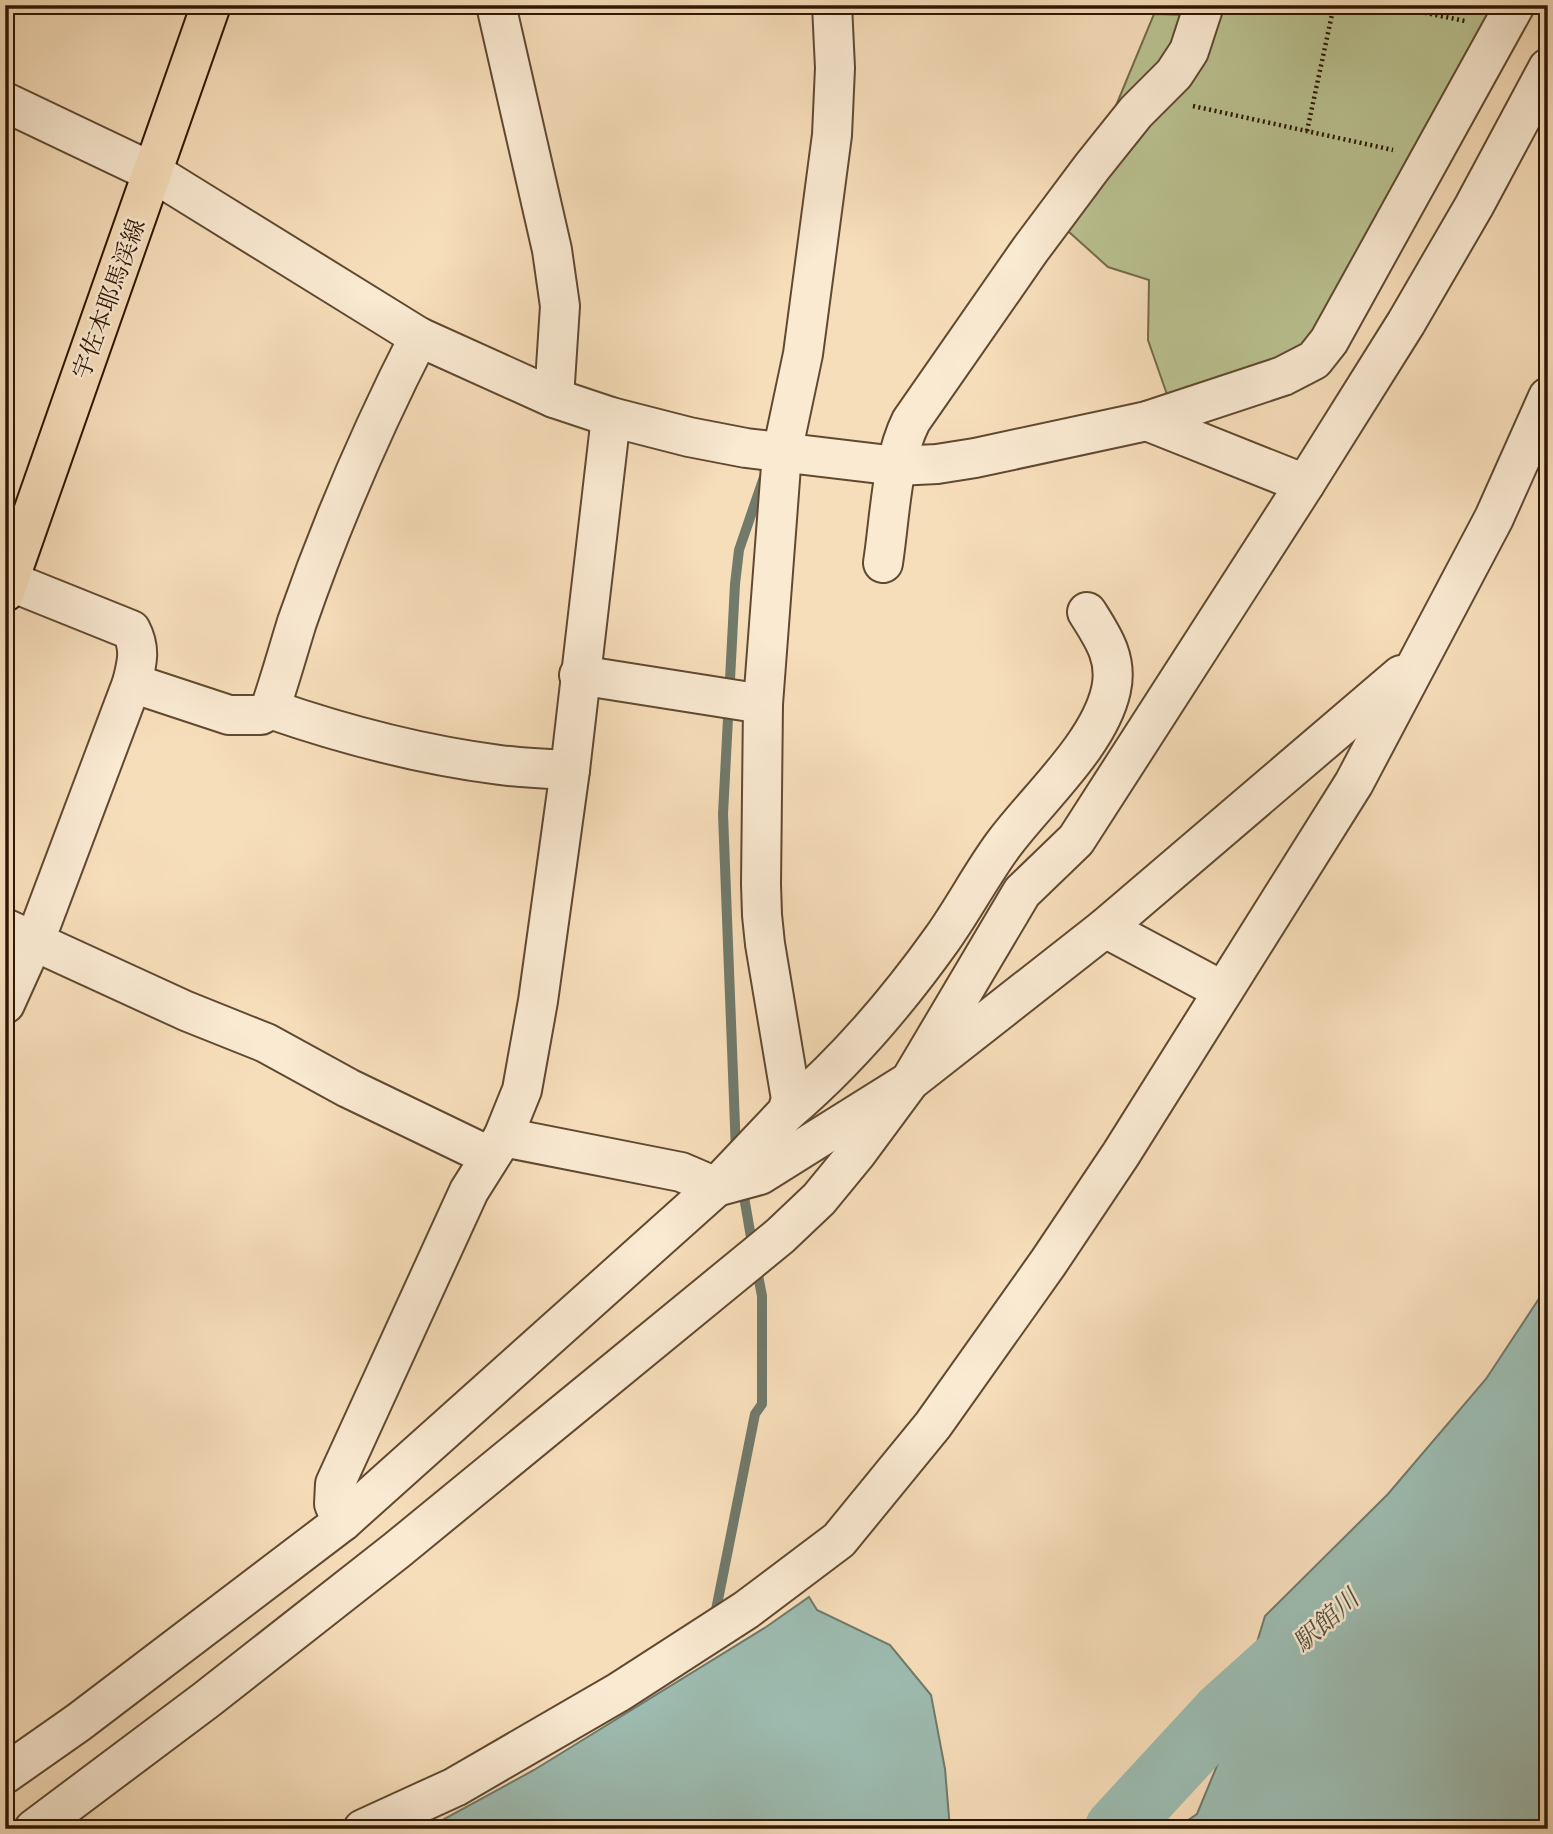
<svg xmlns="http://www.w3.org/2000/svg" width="1553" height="1834" font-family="Alegreya,'Noto Serif JP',serif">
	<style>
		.green { fill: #bac291; stroke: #746c4a; stroke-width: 2 }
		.water { fill: #9dbcb1; stroke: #717a6b; stroke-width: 2 }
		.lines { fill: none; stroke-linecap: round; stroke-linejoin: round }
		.stream { stroke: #717a6b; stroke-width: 10 }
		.river { stroke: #9dbcb1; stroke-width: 63 }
		.minor-casing { stroke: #604931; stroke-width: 42 }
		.major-casing { stroke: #2e1703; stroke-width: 42 }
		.path { stroke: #2e1703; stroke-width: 4.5; stroke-dasharray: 2 3.5; stroke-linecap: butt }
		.minor { stroke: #faead2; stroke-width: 38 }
		.major { stroke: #f7deba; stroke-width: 38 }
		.labels { text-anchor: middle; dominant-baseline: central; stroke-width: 5; stroke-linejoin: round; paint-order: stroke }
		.street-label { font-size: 24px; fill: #2e1703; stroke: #faead2 }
		.water-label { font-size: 26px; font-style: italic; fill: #555140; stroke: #faead2 }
	</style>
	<rect width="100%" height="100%" fill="#f7deba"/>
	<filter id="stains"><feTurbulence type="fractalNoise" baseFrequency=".00286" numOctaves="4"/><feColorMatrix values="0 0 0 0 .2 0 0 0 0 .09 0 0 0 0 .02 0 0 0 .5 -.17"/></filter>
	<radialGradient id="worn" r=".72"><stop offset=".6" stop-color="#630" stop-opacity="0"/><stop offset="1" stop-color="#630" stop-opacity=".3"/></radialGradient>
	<path class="green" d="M1192,5H1507L1319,340L1170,403L1148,340L1149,280L1108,267L1059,223L1115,108L1154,14L1188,15Z"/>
	<g class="water">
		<path d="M1548,1285L1547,1829H1175L1197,1814L1226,1744L1265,1616L1388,1494L1486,1379Z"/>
		<path d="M809,1597L817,1610L890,1645L931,1695L945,1769L950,1829H426L534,1770L766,1627Z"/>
	</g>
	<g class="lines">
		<g class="stream">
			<path d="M736,1152L723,814L735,584L739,550L764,477"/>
			<path d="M742,1185L753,1249"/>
			<path d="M714,1620L755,1414L762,1404V1296L756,1265"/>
		</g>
		<path class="river" d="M1116,1829L1222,1714L1304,1640"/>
		<g class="minor-casing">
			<g id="minor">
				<path d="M496,5L552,250L560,306L554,398"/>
				<path d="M5,102L154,173L419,337L554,398L611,417L689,437L746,448L897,466L937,464L975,458L1147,421L1283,376L1314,360L1329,341L1515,5"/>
				<path d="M1147,421L1305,484"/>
				<path d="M883,563C890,518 891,461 911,421L1030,250L1092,167L1136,112L1174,74L1189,51L1204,5"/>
				<path d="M579,675L763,704"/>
				<path d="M132,683L229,715H261L270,709C280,680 288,651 297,622C331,524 372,429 419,337"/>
				<path d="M270,709C345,735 422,755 500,765C523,768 547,769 570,770"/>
				<path d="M5,928L186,1011L266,1043L348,1088L489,1156"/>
				<path d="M1105,928L1223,991"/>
				<path d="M5,1004L42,922L132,683C137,663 141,649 131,630L9,581"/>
				<path d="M787,1112C847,1061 897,1002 942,939C964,908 981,875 1003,845C1036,800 1099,745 1111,690C1118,659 1103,637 1087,612"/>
				<path d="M503,1137L522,1090L538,1001L570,770L611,417"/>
				<path d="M342,1522L334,1504L335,1484L469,1191L503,1137L681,1172L716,1187L760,1175L910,1081L1022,892L1076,840L1305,484L1406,323L1474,206L1548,68"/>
				<path d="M5,1774L79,1722L342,1522L716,1187L787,1112L791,1099L765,944L762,915L761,884L763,704L782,453L803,354L832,135L835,68L832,5"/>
				<path d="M34,1829L206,1700L397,1550L780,1236L819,1199L856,1154L910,1081L1105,928L1401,675"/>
				<path d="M363,1829L455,1787L619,1692L746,1610L839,1540L933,1425L1048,1263L1121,1154L1354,783L1494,518L1548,397"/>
			</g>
		</g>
		<g class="major-casing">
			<path id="major" d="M5,592L211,5"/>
		</g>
		<g class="path">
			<path d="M1387,5L1465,21"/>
			<path d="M1193,106L1393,150"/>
			<path d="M1307,131L1334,5"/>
		</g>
		<use href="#minor" class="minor"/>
		<use href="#major" class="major"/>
	</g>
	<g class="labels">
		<g class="street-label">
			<text transform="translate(109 299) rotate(-70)">宇佐本耶馬渓線</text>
		</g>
		<g class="water-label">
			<text transform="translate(1326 1621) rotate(-42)">駅館川</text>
		</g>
	</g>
	<rect width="1553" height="1834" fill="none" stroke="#f7deba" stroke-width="28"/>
	<rect x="7" y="7" width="1539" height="1820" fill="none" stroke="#2e1703" stroke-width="3.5"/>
	<rect x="14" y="14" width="1525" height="1806" fill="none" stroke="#2e1703" stroke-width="2"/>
	<rect width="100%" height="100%" filter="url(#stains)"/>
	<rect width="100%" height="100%" fill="url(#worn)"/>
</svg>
